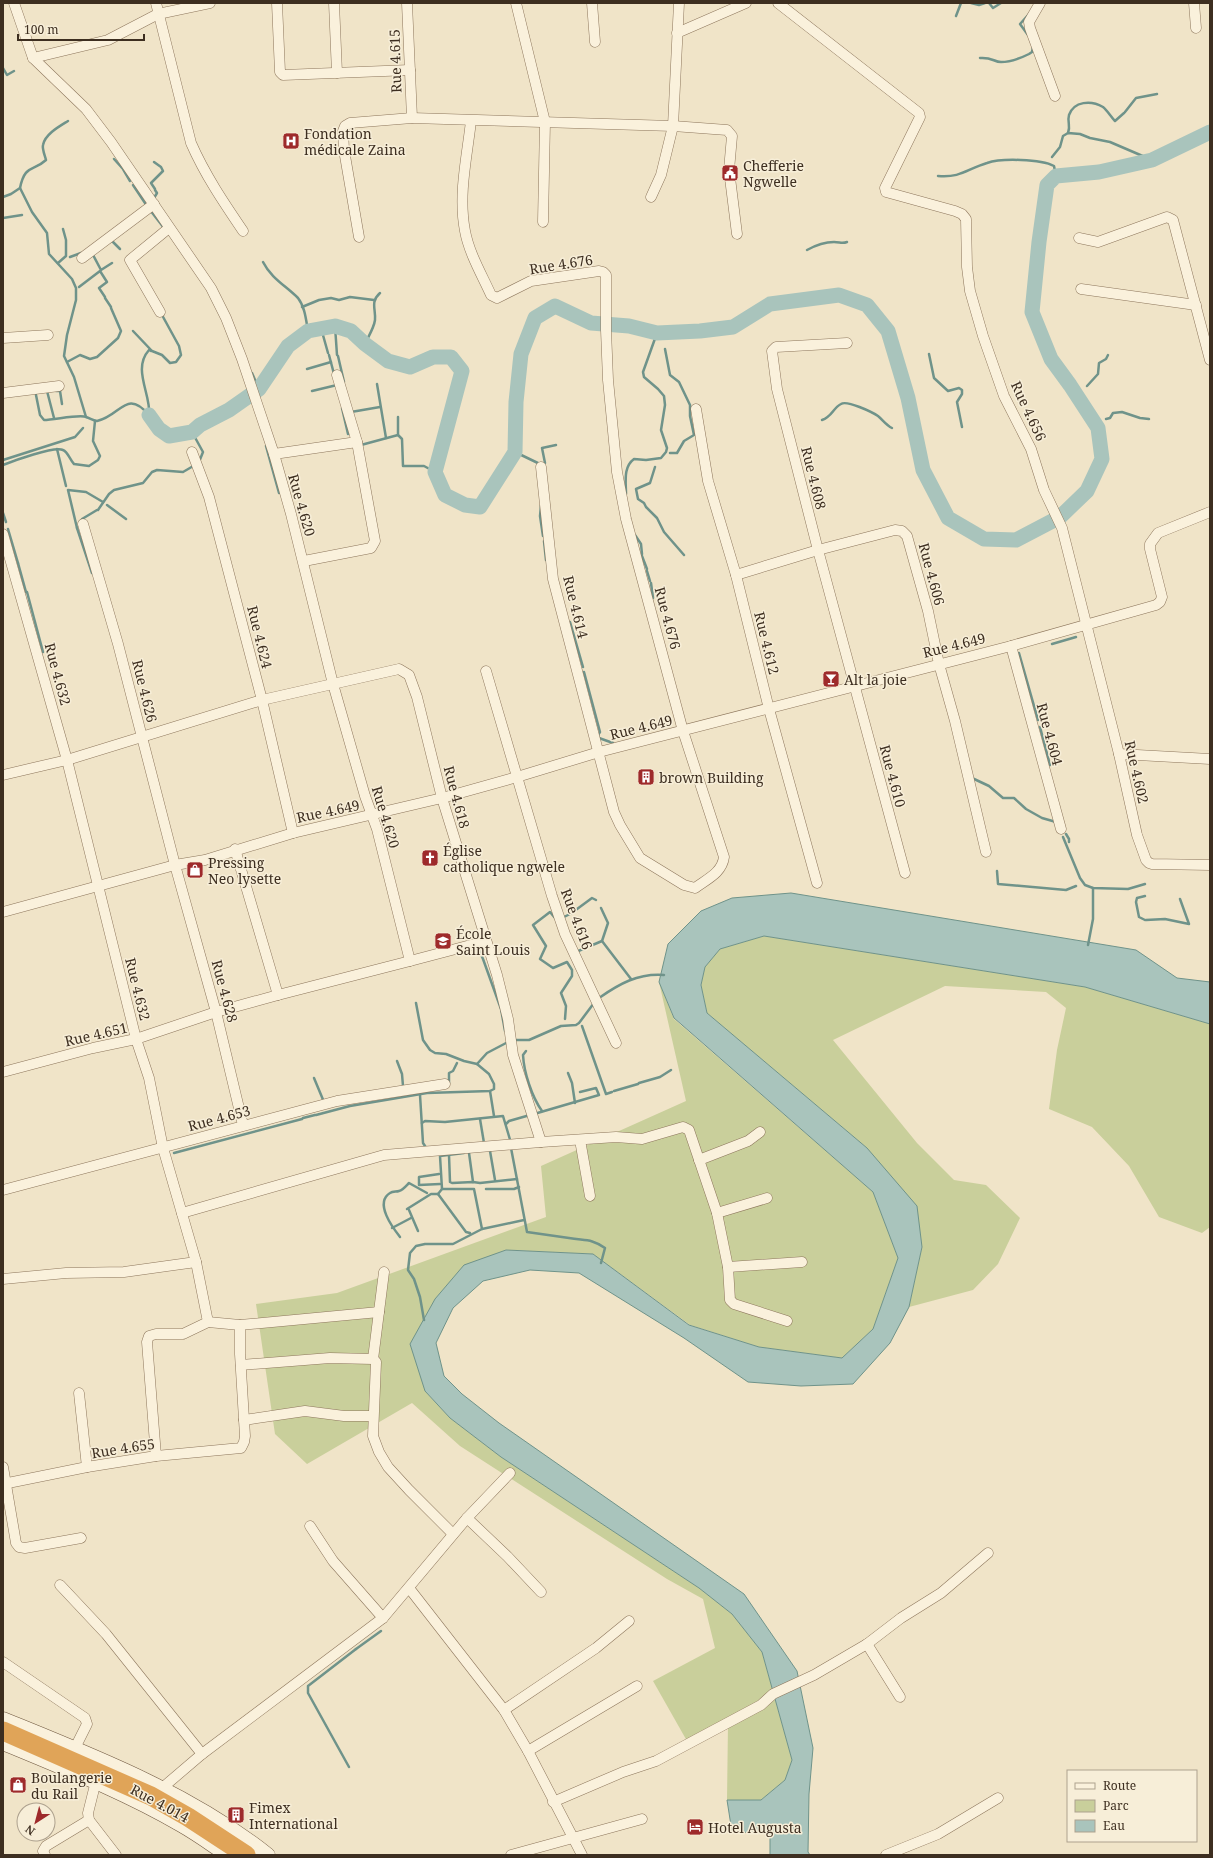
<svg xmlns="http://www.w3.org/2000/svg" width="1213" height="1858" font-family="'Noto Serif',serif">
	<style>
		.green { fill: #c9cf9b }
		.water { fill: #a9c4bc; stroke: #6f938a }
		.lines { fill: none; stroke-linecap: round; stroke-linejoin: round }
		.stream { stroke: #6f938a; stroke-width: 2.5 }
		.river { stroke: #a9c4bc; stroke-width: 15 }
		.street-casing { stroke: #8d765c; stroke-width: 11 }
		.secondary-casing { stroke: #6f573f; stroke-width: 15 }
		.highway-casing { stroke: #5b4430; stroke-width: 20 }
		.street { stroke: #faf1dc; stroke-width: 10 }
		.secondary { stroke: #faf1dc; stroke-width: 14 }
		.highway { stroke: #e0a458; stroke-width: 19 }
		.labels { text-anchor: middle; dominant-baseline: central; stroke-width: 3; stroke-linejoin: round; paint-order: stroke }
		.street-label { font-size: 14px; fill: #3d2e20; stroke: #f7eed8 }
		.poi-label { font-size: 14px; fill: #3d2e20; stroke: #f7eed8; text-anchor: start }
	</style>
	<rect width="100%" height="100%" fill="#f0e4c8"/>
	<g class="green">
		<path d="M764,936L1085,987L1210,1024V1227L1202,1233L1159,1217L1129,1166L1092,1127L1049,1109L1057,1050L1066,1008L1046,992L945,986L833,1040L917,1143L954,1180L986,1185L1020,1218L998,1264L973,1290L909,1307L922,1247L867,1148L707,1013L701,985L705,967L720,949Z"/>
		<path d="M659,982L674,1019L873,1192L898,1258L873,1329L842,1358L759,1347L690,1325L593,1254L506,1250L435,1299L425,1391L450,1418L501,1457L699,1588L732,1614L762,1652L792,1760L785,1780L761,1800H727L728,1724L687,1741L653,1681L715,1648L703,1599L667,1579L460,1446L412,1403L307,1464L275,1434L256,1304L337,1293L546,1217L541,1166L686,1101Z"/>
	</g>
	<path class="water" d="M791,893L1136,950L1177,978L1210,982V1024L1085,987L764,936L720,949L705,967L701,985L707,1013L867,1148L917,1206L922,1247L909,1307L890,1343L853,1384L801,1386L748,1382L684,1338L579,1273L530,1270L483,1281L453,1308L436,1343L444,1376L462,1394L499,1423L744,1594L797,1671L813,1748L809,1794L808,1852L810,1855H770V1833L732,1832L727,1800H761L785,1780L792,1760L762,1652L732,1614L699,1588L501,1457L450,1418L425,1391L410,1344L435,1299L464,1265L506,1250L593,1254L689,1325L759,1347L842,1358L873,1329L898,1258L873,1192L674,1018L659,982L668,944L701,911L732,898Z"/>
	<g class="lines">
		<g class="stream">
			<path d="M971,3L979,5L985,3"/>
			<path d="M989,3L993,8L1001,3"/>
			<path d="M956,16L961,3"/>
			<path d="M1028,35L1020,24L1029,14"/>
			<path d="M980,58C992,57 994,62 1001,62C1010,62 1021,58 1029,54L1032,52L1033,47"/>
			<path d="M3,68L7,75L14,71"/>
			<path d="M1125,112L1136,98L1157,94"/>
			<path d="M1068,133C1071,126 1067,122 1069,115C1074,101 1091,100 1103,107C1107,110 1111,117 1115,121L1124,113"/>
			<path d="M1052,157L1060,147L1063,136L1068,133L1080,134L1090,138L1110,142L1152,160"/>
			<path d="M114,159L123,169L130,181"/>
			<path d="M154,162L161,167L163,171L151,183L155,189"/>
			<path d="M938,176C961,178 967,169 987,163C1001,158 1041,159 1054,166L1056,176"/>
			<path d="M133,185L147,206"/>
			<path d="M20,188L32,212L47,233L49,254L72,279L76,288V300L67,335L64,356L74,377L86,417"/>
			<path d="M3,197L11,194L20,188C25,164 33,172 46,160C45,156 42,149 43,145C45,134 60,126 68,121"/>
			<path d="M154,198L157,193L155,190"/>
			<path d="M150,210L164,228"/>
			<path d="M3,218L22,215"/>
			<path d="M110,242L112,241L120,249"/>
			<path d="M807,250C816,245 824,242 834,242C840,242 842,244 847,242"/>
			<path d="M92,253L101,270L112,263"/>
			<path d="M70,257L81,253"/>
			<path d="M263,262C271,278 286,286 298,298C305,307 306,320 308,331"/>
			<path d="M58,263L66,256V240L63,229"/>
			<path d="M79,287L100,271L107,282L99,288L105,297"/>
			<path d="M105,298L111,307"/>
			<path d="M302,307L319,300L331,298L339,300L350,297L374,300"/>
			<path d="M335,326L337,355"/>
			<path d="M321,328L328,353"/>
			<path d="M133,331L152,351L162,355L170,363L176,362L181,355L179,346L162,315"/>
			<path d="M365,344C368,337 374,328 375,320C376,309 370,302 380,293"/>
			<path d="M665,349L670,375L679,382L690,405V416L694,435L684,441L677,453H670"/>
			<path d="M929,354L934,378L948,391L959,388L962,390V394L957,402L962,427"/>
			<path d="M329,355L334,374"/>
			<path d="M338,356L344,382"/>
			<path d="M67,362L80,355L90,359L97,357L118,338L121,331L111,308"/>
			<path d="M307,369L331,362"/>
			<path d="M252,373L259,389"/>
			<path d="M377,384L386,438"/>
			<path d="M1087,386L1098,374L1099,363L1106,359L1108,355"/>
			<path d="M47,391L54,418"/>
			<path d="M56,391H60L62,404"/>
			<path d="M312,391L337,385"/>
			<path d="M36,395L40,415L44,420C54,420 80,414 86,417C90,418 92,420 97,421C121,416 126,388 149,415"/>
			<path d="M342,408L348,434"/>
			<path d="M351,412L380,407"/>
			<path d="M149,414C151,394 132,369 149,350L151,351"/>
			<path d="M398,417V435L402,439L403,466H424L435,472"/>
			<path d="M1106,419L1110,418L1113,413L1122,412L1140,418L1149,419"/>
			<path d="M822,420C832,417 833,408 841,404C847,400 872,412 878,416C883,420 886,425 892,428"/>
			<path d="M192,432L203,452L199,462"/>
			<path d="M361,445L398,435"/>
			<path d="M266,446L279,493"/>
			<path d="M57,449L66,486"/>
			<path d="M515,452L542,465L545,463L542,448L556,445"/>
			<path d="M3,460L75,437L83,428"/>
			<path d="M3,465C13,461 54,446 63,450C68,452 70,460 74,464L89,466L98,460L100,456L93,441L95,421"/>
			<path d="M655,467L650,483L636,489L638,499L644,503L646,507L657,518L664,532L684,555"/>
			<path d="M626,494C626,482 623,467 634,459L646,460L661,458L666,452L667,448L661,430L665,405L664,396L658,389L644,377L643,372L657,333"/>
			<path d="M107,505L126,519"/>
			<path d="M541,505L540,516L543,536"/>
			<path d="M98,510L109,494L114,490L143,483L152,472L157,470L183,472L195,465"/>
			<path d="M3,513L6,522"/>
			<path d="M82,521V519L97,510"/>
			<path d="M77,528L68,490L86,492L103,502"/>
			<path d="M77,528L92,573"/>
			<path d="M8,529L18,563"/>
			<path d="M635,535L641,544L642,554"/>
			<path d="M544,541L546,560"/>
			<path d="M642,556L647,569"/>
			<path d="M18,563L26,592"/>
			<path d="M647,571L650,581"/>
			<path d="M651,583L653,598"/>
			<path d="M27,592L43,652"/>
			<path d="M570,622L583,667"/>
			<path d="M1052,644L1076,637"/>
			<path d="M1019,653L1038,720"/>
			<path d="M584,672L600,732L598,735L599,738L613,743"/>
			<path d="M1040,727L1050,765"/>
			<path d="M972,778L989,786L1003,798H1014L1026,809L1042,818L1056,822"/>
			<path d="M1066,834L1069,839V842"/>
			<path d="M1063,837L1080,878L1085,885L1093,888L1128,889L1145,884"/>
			<path d="M997,871L998,884L1066,890L1076,886"/>
			<path d="M1145,896L1137,898L1136,902L1139,917L1145,920"/>
			<path d="M573,912L592,898L596,900"/>
			<path d="M564,917L572,913"/>
			<path d="M555,918L550,912L533,925L546,946L540,959L553,968L567,962L572,970V976L561,993L566,1006L565,1019"/>
			<path d="M1146,920L1165,919L1189,924L1180,899"/>
			<path d="M602,941L631,979"/>
			<path d="M1088,945L1093,919V888"/>
			<path d="M475,947L479,950L483,959L501,1009L505,1031"/>
			<path d="M576,952L602,941L608,923L601,908"/>
			<path d="M599,998C619,984 638,973 664,975"/>
			<path d="M582,1026L606,1094L612,1092"/>
			<path d="M513,1040H529L561,1026L576,1025L579,1023L594,1003"/>
			<path d="M526,1051L523,1055C524,1073 532,1097 542,1111"/>
			<path d="M397,1061L402,1074L403,1086L405,1088"/>
			<path d="M477,1064L487,1053L508,1042"/>
			<path d="M568,1073L572,1083L575,1103"/>
			<path d="M314,1078L324,1102"/>
			<path d="M449,1083V1073L453,1071L457,1063"/>
			<path d="M639,1083L660,1077L671,1070"/>
			<path d="M490,1091L494,1116"/>
			<path d="M614,1091L638,1084"/>
			<path d="M420,1095L423,1143L427,1149"/>
			<path d="M534,1114L599,1095L596,1088L580,1092"/>
			<path d="M316,1115L350,1106L427,1093L490,1091L494,1089V1084L489,1074L477,1064L464,1061L446,1054L435,1053L430,1050L423,1040L416,1003"/>
			<path d="M303,1118L315,1115"/>
			<path d="M480,1119L484,1143"/>
			<path d="M422,1123L425,1121L445,1122L503,1116L511,1143"/>
			<path d="M506,1124L509,1121L530,1115"/>
			<path d="M511,1148L527,1232C541,1234 555,1236 569,1238C584,1241 591,1238 605,1248L601,1263"/>
			<path d="M490,1151L495,1180"/>
			<path d="M174,1153L302,1119"/>
			<path d="M469,1153L473,1182"/>
			<path d="M449,1155L450,1182L452,1183L473,1182L480,1183L517,1179"/>
			<path d="M439,1174L419,1177V1185L440,1184"/>
			<path d="M442,1189H474L482,1229"/>
			<path d="M486,1189H514L519,1187"/>
			<path d="M438,1194L442,1189L440,1156L464,1153"/>
			<path d="M438,1194L466,1232L470,1233"/>
			<path d="M407,1209L431,1194H438"/>
			<path d="M409,1210L418,1231"/>
			<path d="M392,1228L411,1218"/>
			<path d="M400,1237C393,1228 374,1203 390,1193C393,1191 396,1192 399,1191C403,1190 406,1186 409,1183L427,1193"/>
			<path d="M424,1320L420,1297L414,1279L408,1270L410,1253L416,1246L425,1244H453L482,1229L524,1220"/>
			<path d="M356,1649L381,1631"/>
			<path d="M349,1767L308,1693V1686L356,1649"/>
		</g>
		<path class="river" d="M149,415L159,429L169,436L192,432L200,425L229,410L259,389L288,346L308,331L335,326L351,331L365,344L388,361L410,367L433,357H451L462,371L435,472L445,495L465,505L480,507L515,452L516,402L521,354L535,318L555,306L591,323L629,326L657,333L700,331L733,327L770,304L839,295L867,305L888,331L908,398L923,470L948,518L984,539L1016,540L1060,517L1087,491L1102,459L1098,428L1070,385L1051,359L1032,312L1039,242L1047,185L1056,176L1099,172L1152,160L1210,132"/>
		<g class="street-casing">
			<g id="street">
				<path d="M14,3L33,58L86,109L111,142L211,288L226,318L242,359L274,454L291,514L333,684L365,796L377,829L410,961L278,995L235,849"/>
				<path d="M156,3L191,143C205,175 224,203 243,231"/>
				<path d="M277,3L280,72L283,75L410,70"/>
				<path d="M334,3L337,73"/>
				<path d="M407,3L412,118"/>
				<path d="M516,3L545,122L543,222"/>
				<path d="M592,3L595,42"/>
				<path d="M778,3L919,113L920,117L885,188L886,192L955,211L962,214L966,219L967,267L970,291L983,336L1004,396L1031,449L1044,490L1062,528L1119,754L1137,835L1146,860L1149,863L1152,864L1210,865"/>
				<path d="M1040,3L1029,22L1030,28L1055,96"/>
				<path d="M1194,3L1196,28"/>
				<path d="M677,33L746,3"/>
				<path d="M33,58L108,40L158,14L210,3"/>
				<path d="M471,121C467,157 458,195 465,231C469,253 482,275 491,295L497,298L531,281L599,271L603,272L606,275V330L608,380L617,472L626,519L683,731L724,857C722,873 707,879 695,888L684,885L640,858L620,825L614,812L553,579L541,467"/>
				<path d="M651,197L661,175L673,126L679,3"/>
				<path d="M359,237L344,150L343,131L345,126L350,123L412,118L673,126L727,130L732,136L729,170L737,234"/>
				<path d="M1079,238L1098,242L1167,217L1173,220L1210,360"/>
				<path d="M82,258L154,204"/>
				<path d="M1081,289L1196,305"/>
				<path d="M160,312L130,260L169,228"/>
				<path d="M3,338L48,335"/>
				<path d="M847,343L776,347L772,351L777,389L818,550L905,873"/>
				<path d="M3,393L59,386"/>
				<path d="M696,409L708,481L736,575L769,709L817,883"/>
				<path d="M192,452L209,497L262,700L293,833"/>
				<path d="M274,454L357,442"/>
				<path d="M83,524L118,644L175,865L216,1012L243,1125"/>
				<path d="M3,534L67,760L136,1039L149,1078L163,1148L196,1262L124,1272L66,1273L3,1279"/>
				<path d="M304,561L371,548L375,541L357,442L337,375"/>
				<path d="M736,575L818,550L895,530L902,531L907,536L928,611L939,664L955,721L986,852"/>
				<path d="M1011,646L1061,829"/>
				<path d="M486,671L552,896L565,934L616,1043"/>
				<path d="M1119,754L1210,759"/>
				<path d="M3,775L67,760L262,700L399,669L409,675L417,697L442,798L497,975L508,1019L513,1055L541,1142"/>
				<path d="M3,912L175,865L205,860L293,833L442,798L517,777L599,752L1011,646L1156,605L1160,602L1162,597L1150,549V544L1158,533L1210,512"/>
				<path d="M410,961L486,941"/>
				<path d="M3,1072L93,1048L136,1039L216,1012L278,995"/>
				<path d="M580,1140L590,1196"/>
				<path d="M699,1160L748,1141L760,1132"/>
				<path d="M3,1190L337,1101L445,1084"/>
				<path d="M182,1213L384,1155L541,1142L616,1137L642,1139L683,1127L689,1130L717,1213L728,1267L730,1300L734,1304L787,1321"/>
				<path d="M717,1213L767,1198"/>
				<path d="M728,1267L802,1262"/>
				<path d="M208,1322L240,1325L379,1312"/>
				<path d="M373,1359L384,1272"/>
				<path d="M241,1365L330,1358L373,1359L376,1362L373,1436L379,1452L388,1467L409,1490L453,1534"/>
				<path d="M79,1393L87,1467"/>
				<path d="M244,1420L305,1411L344,1416H373"/>
				<path d="M156,1456L147,1342L149,1336L156,1334H183L208,1322L196,1262"/>
				<path d="M3,1467L16,1543L19,1547L25,1548L81,1538"/>
				<path d="M3,1484L87,1467L156,1456L241,1448L244,1442L245,1436L240,1354V1325"/>
				<path d="M467,1518L507,1556L541,1592"/>
				<path d="M310,1526L333,1561L383,1618"/>
				<path d="M60,1585L106,1634L202,1754"/>
				<path d="M409,1588L504,1710L528,1751L582,1855"/>
				<path d="M867,1644L900,1697"/>
				<path d="M3,1662L85,1718L87,1724L75,1748"/>
				<path d="M504,1710L596,1648L629,1621"/>
				<path d="M528,1751L637,1686"/>
				<path d="M96,1781L88,1813L89,1820L116,1855"/>
				<path d="M161,1789L202,1754L383,1618L467,1518L510,1473"/>
				<path d="M553,1802L623,1772L656,1761L761,1705L773,1694L814,1675L867,1644L901,1618L941,1593L988,1553"/>
				<path d="M45,1855L43,1851L46,1846L89,1820"/>
				<path d="M511,1855L642,1819"/>
				<path d="M886,1855L938,1834L998,1798"/>
			</g>
		</g>
		<g class="secondary-casing">
			<g id="secondary">
				<path d="M3,1719C94,1756 190,1793 268,1855"/>
				<path d="M3,1743C63,1768 124,1792 181,1825C197,1834 212,1845 227,1855"/>
			</g>
		</g>
		<g class="highway-casing">
			<path id="highway" d="M3,1731L151,1796L188,1817L246,1855"/>
		</g>
		<use href="#street" class="street"/>
		<use href="#secondary" class="secondary"/>
		<use href="#highway" class="highway"/>
	</g>
	<defs>
		<g id="hospital-square" transform="scale(0.9)"><rect x="-9" y="-9" width="18" height="18" rx="4" fill="#9e2a2b" stroke="#f7eed8"/><path d="M-5-5h3v3.5h4V-5h3V5h-3V1.5h-4V5h-3Z" fill="#fff"/></g>
		<g id="civic-square" transform="scale(0.9)"><rect x="-9" y="-9" width="18" height="18" rx="4" fill="#9e2a2b" stroke="#f7eed8"/><path d="M-.6-6.5H3V-4.5H.6V-3L4-1V1h2V6H-6V1h2V-1L-.6-3ZM-1.2 2.5V6h2.4V2.5Z" fill="#fff"/></g>
		<g id="bar-square" transform="scale(0.9)"><rect x="-9" y="-9" width="18" height="18" rx="4" fill="#9e2a2b" stroke="#f7eed8"/><path d="M-6-5H6L.8 .8V4.5H3.5V6h-7V4.5H-.8V.8Z" fill="#fff"/></g>
		<g id="building-square" transform="scale(0.9)"><rect x="-9" y="-9" width="18" height="18" rx="4" fill="#9e2a2b" stroke="#f7eed8"/><path d="M-4-6H4V6H1V3H-1V6H-4ZM-2.5-4.3h1.7v1.8h-1.7ZM.8-4.3h1.7v1.8H.8ZM-2.5-1h1.7V.8h-1.7ZM.8-1h1.7V.8H.8Z" fill="#fff"/></g>
		<g id="church-square" transform="scale(0.9)"><rect x="-9" y="-9" width="18" height="18" rx="4" fill="#9e2a2b" stroke="#f7eed8"/><path d="M-1.2-6h2.4v3.5h3.3v2.4h-3.3V6h-2.4V-.1h-3.3v-2.4h3.3Z" fill="#fff"/></g>
		<g id="shop-square" transform="scale(0.9)"><rect x="-9" y="-9" width="18" height="18" rx="4" fill="#9e2a2b" stroke="#f7eed8"/><path d="M-5-2.5h2.3a2.7 3.5 0 0 1 5.4 0H5L5.5 6h-11ZM-1.5-2.5h3a1.5 2.3 0 0 0-3 0Z" fill="#fff"/></g>
		<g id="school-square" transform="scale(0.9)"><rect x="-9" y="-9" width="18" height="18" rx="4" fill="#9e2a2b" stroke="#f7eed8"/><path d="M0-5L7-2L0 1L-7-2ZM-4 1L0 2.5L4 1V4Q0 6-4 4Z" fill="#fff"/></g>
		<g id="hotel-square" transform="scale(0.9)"><rect x="-9" y="-9" width="18" height="18" rx="4" fill="#9e2a2b" stroke="#f7eed8"/><path d="M-6-4.5h1.5V1H6V5H4.5V3h-9V5H-6ZM-4 0a1.8 1.8 0 1 1 3.6 0ZM.5 0V-2.5h3Q6-2.5 6 0Z" fill="#fff"/></g>
	</defs>
	<g fill-rule="evenodd">
		<use href="#hospital-square" x="291" y="141"/>
		<use href="#civic-square" x="730" y="173"/>
		<use href="#bar-square" x="831" y="679"/>
		<use href="#building-square" x="646" y="777"/>
		<use href="#church-square" x="430" y="858"/>
		<use href="#shop-square" x="195" y="870"/>
		<use href="#school-square" x="443" y="941"/>
		<use href="#shop-square" x="18" y="1785"/>
		<use href="#building-square" x="236" y="1815"/>
		<use href="#hotel-square" x="695" y="1827"/>
	</g>
	<g class="labels">
		<g class="street-label">
			<text transform="translate(395 61) rotate(-92)">Rue 4.615</text>
			<text transform="translate(561 264) rotate(-9)">Rue 4.676</text>
			<text transform="translate(1029 411) rotate(65)">Rue 4.656</text>
			<text transform="translate(814 478) rotate(76)">Rue 4.608</text>
			<text transform="translate(302 505) rotate(74)">Rue 4.620</text>
			<text transform="translate(932 574) rotate(75)">Rue 4.606</text>
			<text transform="translate(576 607) rotate(76)">Rue 4.614</text>
			<text transform="translate(668 618) rotate(75)">Rue 4.676</text>
			<text transform="translate(260 637) rotate(76)">Rue 4.624</text>
			<text transform="translate(767 643) rotate(76)">Rue 4.612</text>
			<text transform="translate(954 645) rotate(-14)">Rue 4.649</text>
			<text transform="translate(58 674) rotate(75)">Rue 4.632</text>
			<text transform="translate(145 691) rotate(76)">Rue 4.626</text>
			<text transform="translate(641 727) rotate(-14)">Rue 4.649</text>
			<text transform="translate(1050 734) rotate(75)">Rue 4.604</text>
			<text transform="translate(1137 772) rotate(77)">Rue 4.602</text>
			<text transform="translate(893 776) rotate(75)">Rue 4.610</text>
			<text transform="translate(457 797) rotate(75)">Rue 4.618</text>
			<text transform="translate(328 811) rotate(-12)">Rue 4.649</text>
			<text transform="translate(386 817) rotate(73)">Rue 4.620</text>
			<text transform="translate(577 919) rotate(69)">Rue 4.616</text>
			<text transform="translate(138 989) rotate(76)">Rue 4.632</text>
			<text transform="translate(225 991) rotate(75)">Rue 4.628</text>
			<text transform="translate(96 1034) rotate(-13)">Rue 4.651</text>
			<text transform="translate(219 1118) rotate(-15)">Rue 4.653</text>
			<text transform="translate(123 1448) rotate(-9)">Rue 4.655</text>
			<text transform="translate(160 1803) rotate(28)">Rue 4.014</text>
		</g>
		<g class="poi-label">
			<text x="304" y="133">Fondation<tspan x="304" dy="16">médicale Zaina</tspan></text>
			<text x="743" y="165">Chefferie<tspan x="743" dy="16">Ngwelle</tspan></text>
			<text x="844" y="679">Alt la joie</text>
			<text x="659" y="777">brown Building</text>
			<text x="443" y="850">Église<tspan x="443" dy="16">catholique ngwele</tspan></text>
			<text x="208" y="862">Pressing<tspan x="208" dy="16">Neo lysette</tspan></text>
			<text x="456" y="933">École<tspan x="456" dy="16">Saint Louis</tspan></text>
			<text x="31" y="1777">Boulangerie<tspan x="31" dy="16">du Rail</tspan></text>
			<text x="249" y="1807">Fimex<tspan x="249" dy="16">International</tspan></text>
			<text x="708" y="1827">Hotel Augusta</text>
		</g>
	</g>
	<rect width="1213" height="1858" fill="none" stroke="#3d2e20" stroke-width="8"/>
	<rect x="1067" y="1770" width="130" height="72" fill="#f7eed8" stroke="#ada18e"/>
	<rect x="1075" y="1783" width="20" height="6" fill="#faf1dc" stroke="#ada18e"/>
	<text x="1103" y="1790" font-size="12" fill="#3d2e20">Route</text>
	<rect x="1075" y="1800" width="20" height="12" fill="#c9cf9b" stroke="#ada18e"/>
	<text x="1103" y="1810" font-size="12" fill="#3d2e20">Parc</text>
	<rect x="1075" y="1820" width="20" height="12" fill="#a9c4bc" stroke="#ada18e"/>
	<text x="1103" y="1830" font-size="12" fill="#3d2e20">Eau</text>
	<g transform="translate(36 1822) rotate(216)"><circle r="19" fill="#f7eed8" stroke="#ada18e"/>
	<path d="M0-3L7 15L0 10L-7 15Z" fill="#9e2a2b"/>
	<text y="-6" font-size="11" font-weight="bold" text-anchor="middle" fill="#3d2e20">N</text>
	</g>
	<path d="M18 34v6h126v-6" fill="none" stroke="#3d2e20" stroke-width="2"/>
	<text x="24" y="34" font-size="12" fill="#3d2e20" stroke="#f7eed8" stroke-width="3" paint-order="stroke">100 m</text>
</svg>
